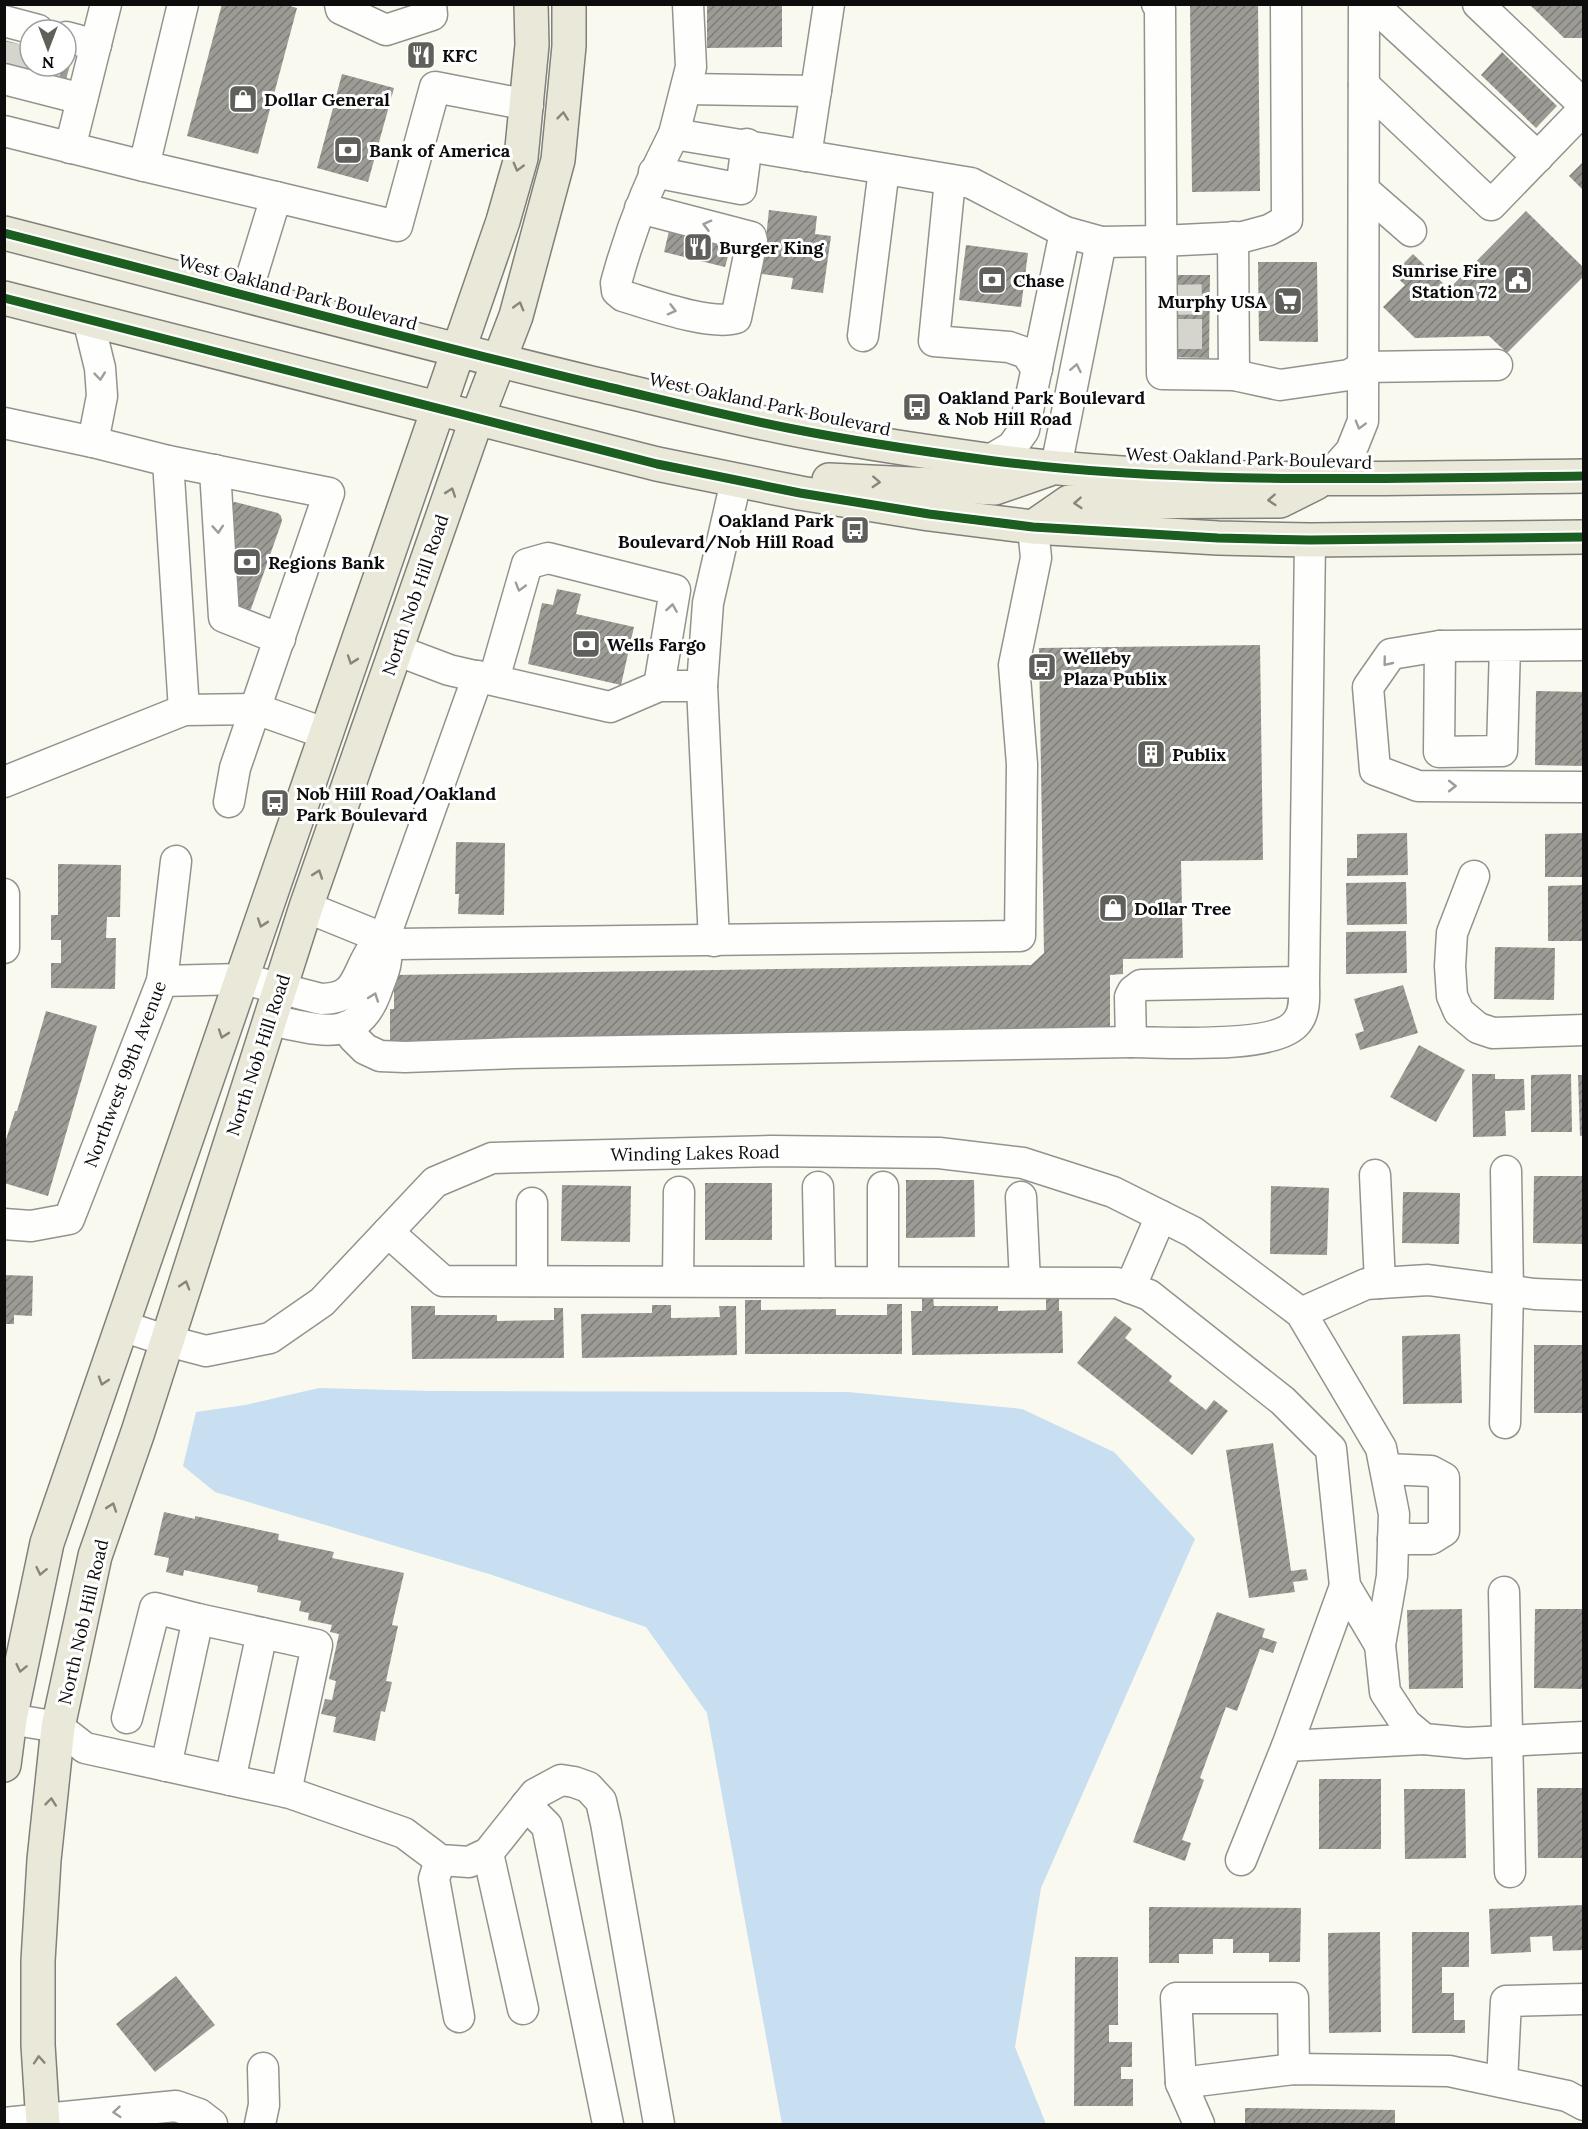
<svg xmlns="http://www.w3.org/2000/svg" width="1588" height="2129" font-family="Lora,serif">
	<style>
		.water { fill: #c8def1 }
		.building { fill: url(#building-hatch) }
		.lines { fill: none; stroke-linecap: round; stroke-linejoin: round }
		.minor-tunnel { stroke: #d6d5cd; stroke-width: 30; stroke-dasharray: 30 15; stroke-linecap: butt }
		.minor-casing { stroke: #93938e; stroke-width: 33 }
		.major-casing { stroke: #80807c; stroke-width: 36 }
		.minor { stroke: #fefefd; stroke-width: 30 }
		.major { stroke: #eae9d9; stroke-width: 33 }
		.cycleway-casing { stroke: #fff; stroke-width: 13 }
		.cycleway { stroke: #1b5e20; stroke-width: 9 }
		.oneway { stroke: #86867d }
		.oneway2 { stroke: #9d9d9d }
		.labels { text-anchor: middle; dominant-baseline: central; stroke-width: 6; stroke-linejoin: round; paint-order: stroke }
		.poi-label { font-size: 18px; font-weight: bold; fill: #0c0c0c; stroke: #fff; text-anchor: start }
		.street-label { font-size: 18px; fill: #0c0c0c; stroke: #fff }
	</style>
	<defs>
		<pattern id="building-hatch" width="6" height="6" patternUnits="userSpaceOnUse" patternTransform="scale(1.5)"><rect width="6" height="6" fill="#9c9b95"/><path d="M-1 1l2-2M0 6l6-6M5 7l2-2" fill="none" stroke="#7e7d78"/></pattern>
	</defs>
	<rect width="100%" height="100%" fill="#faf9ef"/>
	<path class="water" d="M319,1388L430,1391L848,1392L1022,1409L1114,1452L1195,1539L1041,1888L1015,2047L1046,2124H782L707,1713L646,1627L489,1574L215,1492L183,1466L196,1412L245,1405Z"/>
	<g class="building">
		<path d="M222,4H283L297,8L258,154L187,136Z"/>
		<path d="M707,4H782V47L707,48Z"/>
		<path d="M1190,4H1258L1260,191L1192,192Z"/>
		<path d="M1529,4H1584V38H1564Z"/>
		<path d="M4,40L30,47V66H66V57L72,58L65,83L4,67Z"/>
		<path d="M1502,52L1557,106L1536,128L1481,75Z"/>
		<path d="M342,74L394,88L368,182L317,168Z"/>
		<path d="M1584,161V191L1569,176Z"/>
		<path d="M769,210L817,216L815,234L831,236L823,293L791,289L793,278L762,274Z"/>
		<path d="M1526,211L1584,268V276L1507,353L1489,336L1415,338L1383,307L1405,285L1393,274L1413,254L1449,289Z"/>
		<path d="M670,227L732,242L725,267L664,252Z"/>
		<path d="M966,245L1028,253L1021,307L959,300Z"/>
		<path d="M1258,262H1317L1318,342L1259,341Z"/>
		<path d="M1172,275H1210L1209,358L1171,357Z"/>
		<path d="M235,502L278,513L281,516L282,521L251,609L246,613H236L229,504Z"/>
		<path d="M557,589L581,594L576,614L634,627L621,685L528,664L542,603L553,605Z"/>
		<path d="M1260,645L1263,860L1181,861L1183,958L1123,959V974L1110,975V1032L390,1043V1009H394V975L1031,965L1044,953L1039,648Z"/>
		<path d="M1536,691L1584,692V766L1535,765Z"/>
		<path d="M1407,833L1408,875L1347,876V858H1357V834Z"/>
		<path d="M1584,833V877H1545V834Z"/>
		<path d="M456,842L505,843L504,915L458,914L459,894H455Z"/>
		<path d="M58,864L121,865L120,917H107L106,938H116L115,989L51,988V963H61V940H51V915H58Z"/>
		<path d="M1406,882L1407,924L1347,925L1346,883Z"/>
		<path d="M1584,885V941H1548V886Z"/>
		<path d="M1406,931L1407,973L1346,974V932Z"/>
		<path d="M1495,947L1555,948L1554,1000L1494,999Z"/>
		<path d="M1403,985L1418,1033L1360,1050L1355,1034L1364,1031L1354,999Z"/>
		<path d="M46,1011L97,1026L48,1196L4,1183V1146L15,1111H17Z"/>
		<path d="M1419,1045L1465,1070L1436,1122L1390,1097Z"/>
		<path d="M1472,1074H1495V1079H1524L1525,1110L1505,1111L1506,1136L1473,1137Z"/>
		<path d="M1571,1074L1572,1132H1531V1075Z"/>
		<path d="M1578,1075H1584V1135L1580,1136Z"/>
		<path d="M1534,1176H1584V1244L1533,1243Z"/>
		<path d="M906,1180H974L975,1237L906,1238Z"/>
		<rect x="705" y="1183" width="67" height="57"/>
		<path d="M562,1185L631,1186L630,1242L561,1241Z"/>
		<path d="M1271,1186L1329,1188L1327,1255L1270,1254Z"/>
		<path d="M1403,1192L1460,1193L1459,1244L1402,1243Z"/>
		<path d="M4,1275L33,1276L32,1316L14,1315V1324H4Z"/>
		<path d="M922,1296H933L934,1306H998V1311L1046,1310V1299H1059V1311H1062L1063,1353L912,1355L911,1311H922Z"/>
		<path d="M745,1300H761V1310L836,1309V1315H887V1304H902V1354H745Z"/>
		<path d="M652,1305H671V1318L720,1317L719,1306H736L737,1355L582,1358L581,1314L652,1313Z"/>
		<path d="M411,1306H435V1315H497V1321L554,1320V1308H563L564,1358L412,1359Z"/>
		<path d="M1115,1316L1132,1329L1125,1338L1172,1376L1169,1381L1206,1410L1214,1400L1228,1411L1192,1455L1077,1363Z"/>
		<path d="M1460,1334L1462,1403L1403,1404L1402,1336Z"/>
		<rect x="1534" y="1345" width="50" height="68"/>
		<path d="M1273,1443L1291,1571L1306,1569L1308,1580L1293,1582L1295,1592L1249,1598L1226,1450Z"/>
		<path d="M164,1512L195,1519V1516L279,1534L278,1540L334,1552L332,1558L404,1573L392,1625L398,1626L386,1681L392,1682L385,1712L381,1711L375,1741L333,1732L336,1717L321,1714L325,1699L332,1700L336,1681L329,1679L339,1634L330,1632L332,1625L308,1620L309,1613L299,1611L301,1601L257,1592L258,1586L184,1570L183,1576L166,1572L169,1558L154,1555Z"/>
		<path d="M1462,1609L1463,1688L1409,1689L1407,1610Z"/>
		<path d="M1535,1609H1584V1689L1534,1688Z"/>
		<path d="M1217,1612L1265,1629L1262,1637L1277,1642L1273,1653L1260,1649L1237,1711L1226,1707L1200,1778L1204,1780L1182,1840L1191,1843L1185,1861L1133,1842Z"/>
		<rect x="1319" y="1779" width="62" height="70"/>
		<path d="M1537,1788H1584V1858H1538Z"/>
		<path d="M1404,1789H1465L1466,1858L1405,1859Z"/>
		<path d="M1584,1905V1950L1553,1951L1552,1936L1530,1937L1531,1952L1491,1954L1489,1909Z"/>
		<path d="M1149,1907L1301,1908L1300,1962H1269V1953H1233V1939H1213V1954H1179V1963H1149Z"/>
		<path d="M1380,1932L1381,2032L1329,2033L1328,1933Z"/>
		<path d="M1412,1932H1469V1967H1442V1993H1454V2020H1465V2033H1412Z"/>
		<path d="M1075,1957H1118V2025H1109V2042H1132V2067H1121V2079H1133V2106H1074Z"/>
		<path d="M176,1976L215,2025L155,2072L116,2024Z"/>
		<path d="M1245,2108L1395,2110V2124H1245Z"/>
	</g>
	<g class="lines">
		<g class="minor-tunnel">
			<path d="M13,69L18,44"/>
			<path d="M44,78L47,66"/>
			<path d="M1172,300L1210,299"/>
			<path d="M1172,334H1209"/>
		</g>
		<g class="minor-casing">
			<g id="minor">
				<path d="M183,4L144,166L276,197"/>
				<path d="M340,4L341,9L386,30L432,15L431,4"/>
				<path d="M688,4L691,67L674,134L971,183L1065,232L1101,242L1161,241L1243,237L1269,230L1287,220L1286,4"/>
				<path d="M1157,4L1160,8L1162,374L1234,375L1233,237"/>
				<path d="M1372,4L1538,157"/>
				<path d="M1478,4L1584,105"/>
				<path d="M4,21L38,30"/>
				<path d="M66,37L96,45"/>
				<path d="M4,79L82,99"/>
				<path d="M1364,85L1491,205L1584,109"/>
				<path d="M686,89L816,91"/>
				<path d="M4,131L144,166"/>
				<path d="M70,148L106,4"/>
				<path d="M806,156L829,4"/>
				<path d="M654,172L741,189L747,144"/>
				<path d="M950,180L934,341L1009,347L1026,353L1037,369"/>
				<path d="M1364,190L1411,231"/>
				<path d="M640,208L751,237L752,241L736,318C710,326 650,304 623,296L617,291L616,283C630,231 649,182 674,134"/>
				<path d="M246,295L276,197L397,226L435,87L528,105"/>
				<path d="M88,319L100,368L102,396L93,442"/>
				<path d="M863,336L884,169"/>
				<path d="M1234,375L1280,385L1349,375L1363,367L1497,365"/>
				<path d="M4,423L93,442L168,461L184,710"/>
				<path d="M990,460L1012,447L1024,430L1065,232"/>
				<path d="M168,461L329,493L235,768L229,802"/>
				<path d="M1056,467L1101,242"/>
				<path d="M215,470L224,617L280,639"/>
				<path d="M1326,479L1351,451L1363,421L1364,4"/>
				<path d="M1440,646L1391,654L1368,687L1375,770L1418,786L1584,787"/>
				<path d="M1505,646L1502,751L1439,752L1440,646L1584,645"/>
				<path d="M396,650L449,670L610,707L659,686H702L708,603L736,481"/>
				<path d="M494,679L527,564L548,558L675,590L659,686"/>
				<path d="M702,686L714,941"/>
				<path d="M4,782L184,710L256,709L327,734"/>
				<path d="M1474,876L1452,933L1450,966L1452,996L1459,1012L1478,1028L1493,1033L1584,1030"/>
				<path d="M4,894V948"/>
				<path d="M306,907L397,944L1020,936L1022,764L1014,665L1036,558L1033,527"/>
				<path d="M162,981L243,979L321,999C357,999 355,977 370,953C373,947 379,943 384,939L478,676"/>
				<path d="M1304,982L1141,985L1133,991L1130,997L1131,1042C1165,1042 1277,1050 1297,1022C1306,1011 1304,995 1304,982L1310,540"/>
				<path d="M269,1020C315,1028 356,1047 376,992C383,972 389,964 385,942"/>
				<path d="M351,1026L353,1037L365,1049L380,1056L405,1057L514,1053L1131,1042"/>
				<path d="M1375,1175L1380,1283"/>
				<path d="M818,1187L820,1282"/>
				<path d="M883,1187V1282"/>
				<path d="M1021,1197L1025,1282"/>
				<path d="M532,1203V1281"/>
				<path d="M4,1224L31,1226L69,1219L162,981L176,861"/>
				<path d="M388,1232L443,1281L1117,1283L1149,1295L1283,1401L1331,1449L1345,1586"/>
				<path d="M678,1281L679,1192"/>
				<path d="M1130,1288L1161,1216"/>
				<path d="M1301,1313L1366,1284L1380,1283L1428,1280L1534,1294L1584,1296"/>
				<path d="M122,1326L168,1341L206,1351L270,1338L322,1302L435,1182L492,1158L772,1151L939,1153L1023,1163L1113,1192L1193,1232L1301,1313L1381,1448L1394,1514L1392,1576L1380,1645L1385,1692L1406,1724L1424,1739L1466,1743L1584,1737"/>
				<path d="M1505,1423L1508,1291L1506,1171"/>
				<path d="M1386,1469L1431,1471L1444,1478V1531L1431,1539H1393"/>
				<path d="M1504,1592L1510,1872"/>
				<path d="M4,1718L58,1727L85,1748L290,1793L404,1833L440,1860L469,1862L488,1853L535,1794L561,1780L574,1782L588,1787L601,1801L606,1823L659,2124"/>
				<path d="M127,1718L155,1608L198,1619"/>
				<path d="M1287,1746L1345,1586L1380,1645"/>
				<path d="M166,1766L198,1619L317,1645L286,1792"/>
				<path d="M230,1780L262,1633"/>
				<path d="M526,1805L547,1826L608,2124"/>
				<path d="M488,1853L523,2009"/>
				<path d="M440,1860L434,1879L459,2017"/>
				<path d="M1241,1860L1287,1746L1424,1739"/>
				<path d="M1502,2082L1506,2001L1584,1999"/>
				<path d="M1181,2083L1176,1998H1293L1294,2069"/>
				<path d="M4,2123L176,2106L199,2114L212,2124"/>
				<path d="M260,2124L264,2105L263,2068"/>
				<path d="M1199,2124L1181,2083L1294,2069L1449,2071L1567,2096L1584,2105"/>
			</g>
		</g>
		<g class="major-casing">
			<g id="major">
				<path d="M4,233C200,283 395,336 591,383C656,398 722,415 788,428C853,441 920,451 987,460C1184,486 1385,478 1584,476"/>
				<path d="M4,298L657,464L800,493L929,514L1033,527L1218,538L1310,540L1584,537"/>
				<path d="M829,480L995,488L1047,470"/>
				<path d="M1033,527L1069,502L1280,501L1316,483"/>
				<path d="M4,1765L10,1719L47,1543L503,221L521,158L532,45L531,4"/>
				<path d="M43,2124L38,2045V1961L44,1860L58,1727L95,1556L138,1432L306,907L477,418L516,316L558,160L569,46V4"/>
			</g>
		</g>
		<use href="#minor" class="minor"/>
		<use href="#major" class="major"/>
		<g class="cycleway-casing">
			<g id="cycleway">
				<path d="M4,233C200,283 395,336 591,383C656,398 722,415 788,428C853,441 920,451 987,460C1184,486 1385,478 1584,476"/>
				<path d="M4,298L657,464L800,493L929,514L1033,527L1218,538L1310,540L1584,537"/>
			</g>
		</g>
		<use href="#cycleway" class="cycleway"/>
	</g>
	<defs><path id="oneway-chevron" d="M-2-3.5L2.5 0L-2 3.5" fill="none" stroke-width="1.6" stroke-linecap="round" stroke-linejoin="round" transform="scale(1.5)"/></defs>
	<g class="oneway">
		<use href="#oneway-chevron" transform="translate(563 116) rotate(-84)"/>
		<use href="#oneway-chevron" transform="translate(518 167) rotate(105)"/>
		<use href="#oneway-chevron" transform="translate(519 306) rotate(-74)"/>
		<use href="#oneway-chevron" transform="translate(876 482) rotate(3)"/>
		<use href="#oneway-chevron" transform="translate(451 492) rotate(-71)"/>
		<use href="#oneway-chevron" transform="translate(1272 500) rotate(176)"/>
		<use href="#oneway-chevron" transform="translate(1078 503) rotate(176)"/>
		<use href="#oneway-chevron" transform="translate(352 660) rotate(109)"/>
		<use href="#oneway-chevron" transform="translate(318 874) rotate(-71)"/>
		<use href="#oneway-chevron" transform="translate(262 923) rotate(109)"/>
		<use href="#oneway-chevron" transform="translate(223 1034) rotate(109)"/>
		<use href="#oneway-chevron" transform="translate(185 1285) rotate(-73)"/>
		<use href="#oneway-chevron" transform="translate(103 1381) rotate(108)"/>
		<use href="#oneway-chevron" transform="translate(112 1507) rotate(-71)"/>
		<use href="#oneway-chevron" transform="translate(41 1571) rotate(102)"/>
		<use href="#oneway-chevron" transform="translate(21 1668) rotate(102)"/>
		<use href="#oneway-chevron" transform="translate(51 1802) rotate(-84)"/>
		<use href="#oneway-chevron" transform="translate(39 2060) rotate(-94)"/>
	</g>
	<g class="oneway2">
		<use href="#oneway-chevron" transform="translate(707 225) rotate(-165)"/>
		<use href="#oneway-chevron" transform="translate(672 310) rotate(15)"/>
		<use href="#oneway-chevron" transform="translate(1076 368) rotate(-79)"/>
		<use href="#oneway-chevron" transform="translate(100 376) rotate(84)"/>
		<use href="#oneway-chevron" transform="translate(1360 425) rotate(106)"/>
		<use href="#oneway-chevron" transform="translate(218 529) rotate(86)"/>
		<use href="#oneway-chevron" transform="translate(520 587) rotate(106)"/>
		<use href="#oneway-chevron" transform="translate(672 608) rotate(-81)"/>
		<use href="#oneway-chevron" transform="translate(1387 662) rotate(129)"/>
		<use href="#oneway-chevron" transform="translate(1452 786)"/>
		<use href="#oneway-chevron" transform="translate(374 997) rotate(-70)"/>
		<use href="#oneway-chevron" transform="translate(117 2112) rotate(175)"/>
	</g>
	<defs>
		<g id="restaurant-square" transform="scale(1.5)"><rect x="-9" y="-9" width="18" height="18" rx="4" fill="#5f5f5b" stroke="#fff"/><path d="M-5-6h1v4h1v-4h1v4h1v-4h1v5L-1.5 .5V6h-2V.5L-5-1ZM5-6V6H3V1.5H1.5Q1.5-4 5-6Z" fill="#fff"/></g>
		<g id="shop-square" transform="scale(1.5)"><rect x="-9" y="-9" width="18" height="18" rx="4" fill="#5f5f5b" stroke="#fff"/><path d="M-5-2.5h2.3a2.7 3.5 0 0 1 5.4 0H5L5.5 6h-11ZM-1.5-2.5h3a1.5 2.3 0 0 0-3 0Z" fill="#fff"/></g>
		<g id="bank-square" transform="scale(1.5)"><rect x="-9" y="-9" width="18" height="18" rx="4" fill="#5f5f5b" stroke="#fff"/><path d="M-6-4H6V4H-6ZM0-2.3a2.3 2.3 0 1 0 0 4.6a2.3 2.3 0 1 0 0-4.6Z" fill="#fff"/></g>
		<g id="civic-square" transform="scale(1.5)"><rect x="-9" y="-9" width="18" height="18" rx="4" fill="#5f5f5b" stroke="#fff"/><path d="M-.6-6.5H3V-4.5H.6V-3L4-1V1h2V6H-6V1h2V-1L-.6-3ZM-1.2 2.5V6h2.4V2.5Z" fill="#fff"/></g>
		<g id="supermarket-square" transform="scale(1.5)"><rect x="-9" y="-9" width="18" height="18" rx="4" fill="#5f5f5b" stroke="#fff"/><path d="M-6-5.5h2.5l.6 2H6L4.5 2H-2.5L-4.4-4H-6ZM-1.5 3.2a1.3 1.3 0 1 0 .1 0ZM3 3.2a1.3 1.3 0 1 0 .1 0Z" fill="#fff"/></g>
		<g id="bus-square" transform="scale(1.5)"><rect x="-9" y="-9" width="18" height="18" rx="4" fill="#5f5f5b" stroke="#fff"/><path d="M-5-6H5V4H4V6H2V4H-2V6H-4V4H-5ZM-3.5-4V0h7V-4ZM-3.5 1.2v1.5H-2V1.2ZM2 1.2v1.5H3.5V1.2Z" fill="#fff"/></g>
		<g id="building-square" transform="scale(1.5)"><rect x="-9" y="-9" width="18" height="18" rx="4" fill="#5f5f5b" stroke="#fff"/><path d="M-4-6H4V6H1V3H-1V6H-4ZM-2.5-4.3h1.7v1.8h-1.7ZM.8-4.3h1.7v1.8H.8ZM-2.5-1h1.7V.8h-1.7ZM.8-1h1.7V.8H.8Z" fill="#fff"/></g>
	</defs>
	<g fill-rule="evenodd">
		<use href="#restaurant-square" x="421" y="55"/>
		<use href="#shop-square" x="243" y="99"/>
		<use href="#bank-square" x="348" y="150"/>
		<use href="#restaurant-square" x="698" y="247"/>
		<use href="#bank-square" x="992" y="280"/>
		<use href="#civic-square" x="1518" y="280"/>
		<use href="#supermarket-square" x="1288" y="301"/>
		<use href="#bus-square" x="917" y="407"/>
		<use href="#bus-square" x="855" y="530"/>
		<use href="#bank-square" x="247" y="562"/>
		<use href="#bank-square" x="586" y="644"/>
		<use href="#bus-square" x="1042" y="667"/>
		<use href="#building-square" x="1151" y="754"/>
		<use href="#bus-square" x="275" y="803"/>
		<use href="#shop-square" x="1113" y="908"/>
	</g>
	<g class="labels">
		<g class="poi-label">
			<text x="442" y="55">KFC</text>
			<text x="264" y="99">Dollar General</text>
			<text x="369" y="150">Bank of America</text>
			<text x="719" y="247">Burger King</text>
			<text x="1497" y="270" text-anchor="end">Sunrise Fire<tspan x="1497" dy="21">Station 72</tspan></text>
			<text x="1013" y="280">Chase</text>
			<text x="1267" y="301" text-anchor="end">Murphy USA</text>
			<text x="938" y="397">Oakland Park Boulevard<tspan x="938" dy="21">&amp; Nob Hill Road</tspan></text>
			<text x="834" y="520" text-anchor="end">Oakland Park<tspan x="834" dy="21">Boulevard/Nob Hill Road</tspan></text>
			<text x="268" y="562">Regions Bank</text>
			<text x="607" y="644">Wells Fargo</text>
			<text x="1063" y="657">Welleby<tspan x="1063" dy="21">Plaza Publix</tspan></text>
			<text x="1172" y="754">Publix</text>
			<text x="296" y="793">Nob Hill Road/Oakland<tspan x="296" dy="21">Park Boulevard</tspan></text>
			<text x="1134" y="908">Dollar Tree</text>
		</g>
		<g class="street-label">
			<text transform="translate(298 292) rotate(15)">West Oakland Park Boulevard</text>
			<text transform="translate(770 404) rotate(12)">West Oakland Park Boulevard</text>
			<text transform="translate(1249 458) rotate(2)">West Oakland Park Boulevard</text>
			<text transform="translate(415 595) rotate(-71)">North Nob Hill Road</text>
			<text transform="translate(258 1055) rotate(-72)">North Nob Hill Road</text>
			<text transform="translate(125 1074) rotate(-69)">Northwest 99th Avenue</text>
			<text transform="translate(695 1153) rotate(-1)">Winding Lakes Road</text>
			<text transform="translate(83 1622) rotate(-77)">North Nob Hill Road</text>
		</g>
	</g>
	<rect width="1588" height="2129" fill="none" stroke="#0c0c0c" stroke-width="12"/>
	<g transform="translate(48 48) rotate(180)"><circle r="28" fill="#ffffff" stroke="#9e9e9e" stroke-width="1.5"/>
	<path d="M0-4.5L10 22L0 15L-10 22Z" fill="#5f5f5b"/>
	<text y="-9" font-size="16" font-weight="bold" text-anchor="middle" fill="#0c0c0c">N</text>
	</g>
</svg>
